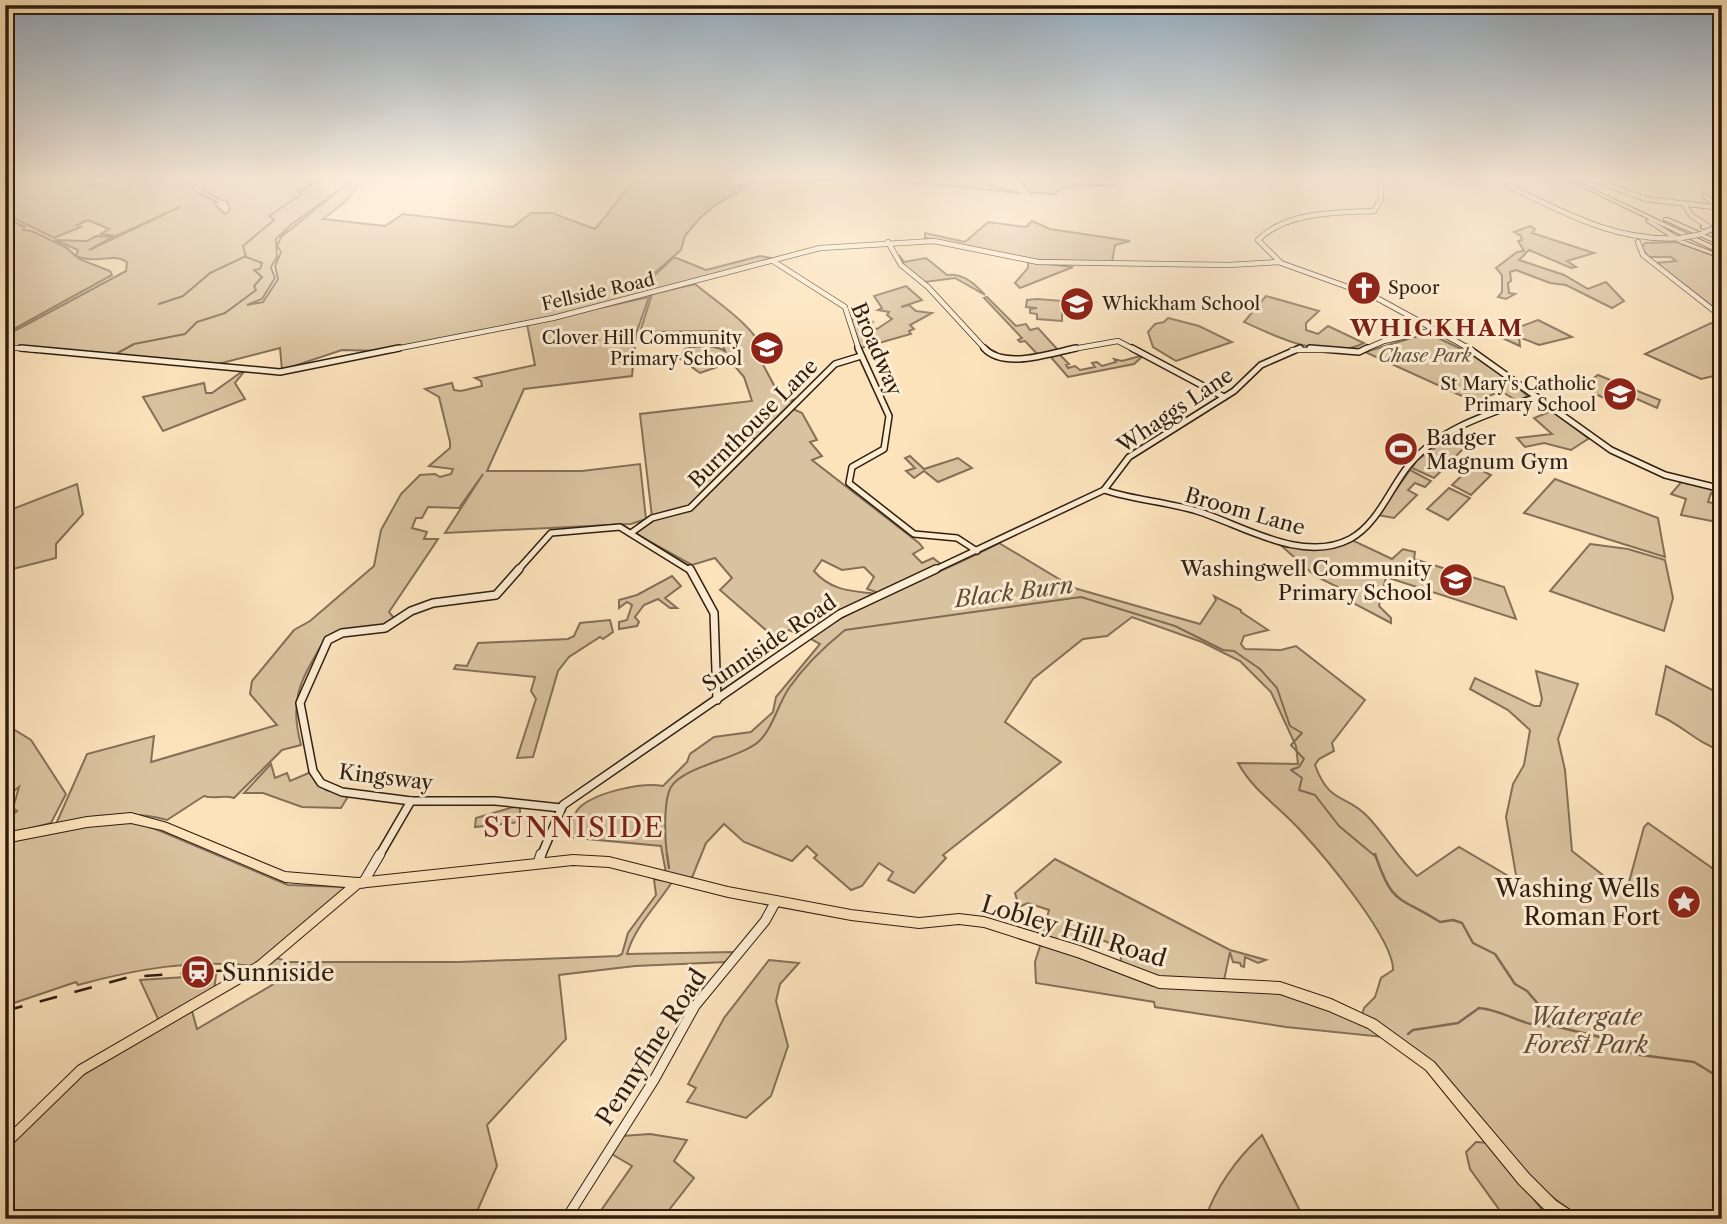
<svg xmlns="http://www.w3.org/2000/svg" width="1727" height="1224" font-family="'Libre Caslon Text',serif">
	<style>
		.green { fill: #d9c29f; stroke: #847058; stroke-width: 2 }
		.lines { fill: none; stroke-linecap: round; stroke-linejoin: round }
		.stream-far1 { stroke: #806c55; stroke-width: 2 }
		.stream { stroke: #806c55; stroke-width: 2.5 }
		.secondary-far3-casing { stroke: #2f1e11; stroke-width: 6 }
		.secondary-far2-casing { stroke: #2f1e11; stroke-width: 8 }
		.secondary-far1-casing { stroke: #2f1e11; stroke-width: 10 }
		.secondary-casing { stroke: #2f1e11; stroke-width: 11 }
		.primary-casing { stroke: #2f1e11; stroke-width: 12 }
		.highway-casing { stroke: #2f1e11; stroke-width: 2 }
		.secondary-far3 { stroke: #fdedd3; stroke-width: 4.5 }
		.secondary-far2 { stroke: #fdedd3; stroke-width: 5 }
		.secondary-far1 { stroke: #fdedd3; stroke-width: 7 }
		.secondary { stroke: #fdedd3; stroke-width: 9 }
		.primary { stroke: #fce3bc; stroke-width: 10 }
		.highway { fill: #fce3bc; fill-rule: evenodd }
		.rail { stroke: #2f1e11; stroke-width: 2.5; stroke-dasharray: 18 18; stroke-linecap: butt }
		.secondary-bridge-casing { stroke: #2f1e11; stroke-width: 6; stroke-linecap: butt }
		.secondary-bridge { stroke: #fdedd3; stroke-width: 4.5 }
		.labels { text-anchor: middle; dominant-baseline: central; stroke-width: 6; stroke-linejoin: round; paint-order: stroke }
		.far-poi-label { font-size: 18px; fill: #2f1e11; stroke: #fdedd3; text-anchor: start }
		.far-street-label { font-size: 18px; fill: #2f1e11; stroke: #fdedd3 }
		.far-park-label { font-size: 18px; font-style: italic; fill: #624f3c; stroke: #fdedd3 }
		.street-label { font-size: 21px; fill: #2f1e11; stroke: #fdedd3 }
		.poi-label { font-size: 21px; fill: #2f1e11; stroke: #fdedd3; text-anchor: start }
		.far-district-label { font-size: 23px; font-weight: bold; letter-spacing: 2px; fill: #7a1f14; stroke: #fdedd3 }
		.water-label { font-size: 23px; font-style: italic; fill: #5e4c39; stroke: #fdedd3 }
		.near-poi-label { font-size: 24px; fill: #2f1e11; stroke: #fdedd3; text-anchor: end }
		.near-street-label { font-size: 24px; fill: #2f1e11; stroke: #fdedd3 }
		.near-park-label { font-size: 24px; font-style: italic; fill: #624f3c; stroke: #fdedd3 }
		.near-quarter-label { font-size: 28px; letter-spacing: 2px; fill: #7a1f14; stroke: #fdedd3 }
	</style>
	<rect width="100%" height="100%" fill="#fce3bc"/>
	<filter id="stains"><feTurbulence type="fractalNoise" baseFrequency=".00286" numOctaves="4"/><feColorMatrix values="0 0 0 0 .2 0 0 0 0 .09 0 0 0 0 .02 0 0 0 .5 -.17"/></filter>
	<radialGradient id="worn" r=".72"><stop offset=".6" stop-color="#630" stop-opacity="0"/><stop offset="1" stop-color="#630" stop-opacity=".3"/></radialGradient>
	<g class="green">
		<path d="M5,179H115L78,188L118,179H173L217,202L215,204L225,214L230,210L227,201L221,200L182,179H353L291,225L276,239L277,257L271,267L275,278L262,299L247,305L263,302L278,279L275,266L281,252L277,246L281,237L349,182L356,179H382L359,184L346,201L323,219L385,226L403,214L513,227L531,213H552L595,229L635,179H712L733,188L756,181L714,206L698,220L685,236L681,250L651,276V279L674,257L706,270L760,256L776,259L653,291L651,280L650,293L566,314L381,351L342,350L282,370L280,348L218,364L5,346V336L126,271L127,262C112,252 95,265 76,256L78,250L55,240L87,241L96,236L112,237L89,250L180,207L116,236L101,234L109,229L88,220L77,225L81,227L54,238L5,214Z"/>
		<path d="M787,179H980L992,186L1020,193L875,179L767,182Z"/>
		<path d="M1023,179L1069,180L1071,184L1118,185L1063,188L1055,194L1030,193L1022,183Z"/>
		<path d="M5,218L25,227L23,230L32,231L67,248L79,259L110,271L112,275L5,334V249L10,246L5,245Z"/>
		<path d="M1032,221L1050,229L1130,241L1115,245L1112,262L1036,260L925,238V233L965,242L988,222L1026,227Z"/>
		<path d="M1530,226L1535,229L1532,233L1594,253L1567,261L1576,267L1571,268L1529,250L1519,260L1564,275L1588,289L1606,282L1624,301L1612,308L1566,285L1550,283L1516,270L1510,272L1511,281L1508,283L1509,293L1515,294L1506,299L1498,297L1502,292V275L1496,268L1517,252L1524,251L1518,241L1522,240L1521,236L1514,232Z"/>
		<path d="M1677,242L1722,259V314L1656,263L1676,261L1671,257H1649L1641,248L1645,243Z"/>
		<path d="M899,255L904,262L926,258L947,275C963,273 974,283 985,295L955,278L925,282L907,270Z"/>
		<path d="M1028,262L1073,267L1020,288L1015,283L1028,268Z"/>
		<path d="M695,284C722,306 753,325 768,357L760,359L783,402L797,399L757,439L747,437L735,441L732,446L743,451L688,507L652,517L640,414L752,401L744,377L728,358L726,364L700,373L679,358L685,349C699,345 712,344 725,351L717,331L640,332L652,294Z"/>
		<path d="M906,286L922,300L901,307L909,305L916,311L932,313L910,325L914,329L909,331L911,334L861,348L850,320L864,318L873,322L869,327L877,329L892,319L887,315L889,312L878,310L882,308L874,296Z"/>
		<path d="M1266,296L1319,311L1306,323V330L1318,334L1328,326L1364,343C1329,362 1276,337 1244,322Z"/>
		<path d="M649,297L636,334L632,376L524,389L487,471H582L640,464L646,519L631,524L445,533L483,474L459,508L428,507L422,518H416L412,528L427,532L424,539H438L389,612L394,618L391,623L326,640L322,644C300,682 289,700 301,745L282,750L234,798C224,794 215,800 204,796L167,820C129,809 94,818 56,824L87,754L154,736L151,762L277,725L250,694L252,681L294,630L310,621L374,566L381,530L401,494L420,475L435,474L440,477L451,474L453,469L429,466L450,448V442L439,397L425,389L452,383L454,390L461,391L482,386L481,381L475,378L535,365L527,324Z"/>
		<path d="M987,297L1016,326L1026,324L1030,330L1038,328L1058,350L1038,355L1025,341L1020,342L1018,340L1022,338L984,298Z"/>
		<path d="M1037,299L1062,301V321L1037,319V314L1030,313V309L1037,308L1026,307L1027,300Z"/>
		<path d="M1168,318L1199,326L1232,342L1176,361L1153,347L1148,332L1155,324L1164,322Z"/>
		<path d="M1538,320L1572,337L1539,345L1519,337L1520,346L1498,336L1501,330L1506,332Z"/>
		<path d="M1711,323L1722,328V374L1701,379L1645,354Z"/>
		<path d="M1428,333L1482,359L1528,396L1517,401L1501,391L1475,402L1365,352Z"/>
		<path d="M1059,354L1069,364L1066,365L1068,368L1075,366L1080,370L1095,367L1092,363L1097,362L1102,366L1116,362L1114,359L1122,361L1144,355L1134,364L1068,377L1049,355Z"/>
		<path d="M240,373H243L235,383L245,399L163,431L143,397L204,383L206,393H212Z"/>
		<path d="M1598,375L1660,400L1657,408L1628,395L1620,400L1609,395L1604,398L1581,387Z"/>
		<path d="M1544,405L1588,438V439L1571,450L1544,443L1525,447L1517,438L1552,434L1534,418L1549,412Z"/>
		<path d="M793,409L802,413L817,440L810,442L822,456L812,460L919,543L923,548L913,554L922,563L933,558L942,565L879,593L867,589L874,577L864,567L842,570L822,560L814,571C831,591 852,591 877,594L803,636L789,630L775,638L720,590L732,578L715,558L692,565L634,533L656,519L690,511Z"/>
		<path d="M1451,437L1467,445L1448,464L1439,460L1431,468L1440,472L1434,478L1412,468L1417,460Z"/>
		<path d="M910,456L924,469L958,458L972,468L938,482L924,471L914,478L906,471L915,468L905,458Z"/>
		<path d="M1472,466L1491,475L1471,495L1452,485Z"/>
		<path d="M1410,470L1431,481L1425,487L1415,483L1408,490L1417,495L1394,518L1378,515Z"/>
		<path d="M1555,479L1658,518L1665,557L1524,513Z"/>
		<path d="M1682,481L1722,490L1719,501L1711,493L1708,502L1722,505V523L1681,515L1686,499L1671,494Z"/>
		<path d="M77,484L83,514L56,544V558L5,571V512Z"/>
		<path d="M1449,488L1470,498L1448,520L1427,509Z"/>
		<path d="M1275,540C1300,547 1328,551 1352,540L1392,559L1403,549L1415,552L1414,559L1504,587L1516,619L1386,577L1379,606L1391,618V623L1355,604L1346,591L1315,576Z"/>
		<path d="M999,543L1074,588L1200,624L1216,600L1214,596L1241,610V612L1268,630L1244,636L1241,644L1245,649L1281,650L1296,646L1365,700L1332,743L1334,751L1319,759L1315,765C1330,806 1346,793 1368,817C1386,836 1398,858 1417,876L1459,847L1517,881L1506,817L1513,784L1524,765L1530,730L1508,710L1470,689L1475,678L1534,706H1540L1542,699L1536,671L1578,684L1558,739L1565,770L1572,851L1626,893L1644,827L1648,823L1722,875V1219H1583L1534,1184L1475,1111L1362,1015L1364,1008L1375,997L1381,978L1393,970C1394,939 1324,856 1301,831C1280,807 1254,792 1238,763L1298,764L1296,746L1271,692L1240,661L1202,642L1132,617L1107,636L1083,639L1033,679L1005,722L1061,762L943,855L946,858L914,893L888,880L893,872L879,863L862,886L851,890L814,858L817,855L807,846L792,861L744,842L724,824L706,843L691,880L666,873L661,846L567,837C570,828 573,813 580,807C597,792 642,782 663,786L687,762L690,754L714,737L751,732L773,712L776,697L820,644L809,638C868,598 936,576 999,543Z"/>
		<path d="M1590,544L1628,549L1665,560L1673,598L1664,631L1550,591Z"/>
		<path d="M672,576L681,586L665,598L677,608H670L658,599L644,605L635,617L639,622L637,626L619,629V622L627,620L632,605L627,602L619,608V600L637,595Z"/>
		<path d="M610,620L613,632L603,639L600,637L569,657L558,671L533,757L517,758L536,699L531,691L535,677L454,669L456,665L467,666L478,643L568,639L574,636L580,623Z"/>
		<path d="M1666,666L1722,695V751C1698,744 1680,723 1656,714Z"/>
		<path d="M5,724L31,740L66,794L51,823L5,835V821L17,811L13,808L19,787L5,798Z"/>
		<path d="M271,764L275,778L287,773L290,781L311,772L326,790L349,795L341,808L302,807L263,793H244Z"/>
		<path d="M520,805V822L475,827L476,818Z"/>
		<path d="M133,822L158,830L288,885L343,887L345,890L254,966C193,959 136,969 78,985L76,982L5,1006V843L78,827Z"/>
		<path d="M1055,859L1230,950L1266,960L1258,963L1245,957L1244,967L1241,966L1240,963L1233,962L1230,952L1224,980L1161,979L1120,965L1122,948L1082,932L1074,946L1042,936L1049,910L1028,903L1019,907L1015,893Z"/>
		<path d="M654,879L672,882C656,907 635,926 627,954L734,952L727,962L635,966L559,975L566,1039L487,1125L497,1166L478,1209L482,1219H5V1150L83,1074L192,1011L197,1029L272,985L278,978L254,977L277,958L289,962H459L618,956L622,954L628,933L656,895Z"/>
		<path d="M1041,943L1153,986L1267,991L1308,1000L1362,1021L1383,1037L1286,1027L1155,1007L1154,1002L1036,983L1035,962Z"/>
		<path d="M769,960L799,963L780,984L776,1001L788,1046L771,1096L746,1118L687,1102L696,1088L688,1084L724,1018Z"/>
		<path d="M216,975L214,991L159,1021L140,980Z"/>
		<path d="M650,1134L687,1140L674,1161L694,1178L662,1219H595L632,1166L610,1153L622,1136Z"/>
		<path d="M1262,1135L1304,1219H1205C1217,1185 1236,1159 1262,1135Z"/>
		<path d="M1476,1142L1490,1143L1543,1211L1558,1219H1506L1470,1169L1466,1152Z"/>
	</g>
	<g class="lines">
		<g class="stream-far1">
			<path d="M159,304L183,296L210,273L246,256"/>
			<path d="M114,355L134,344L185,334L197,322L225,313L256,290L254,286L262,277L254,270L260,269L262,263L246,257L243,246L274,220L269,216L302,194L298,192L322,179"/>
			<path d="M667,856C665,840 663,801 671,787C684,766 735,760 757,743C772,731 778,704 789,688C805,665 824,647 845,630L1081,597L1175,626L1223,650L1234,651L1260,669L1277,688L1290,726L1302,733L1291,745L1304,759L1299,767L1291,770L1302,778L1299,790L1315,795L1339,826L1375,856"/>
		</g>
		<g class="stream">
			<path d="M667,854L669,868"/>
			<path d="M1375,854C1393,907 1398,895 1440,922L1453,920L1462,923L1473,943L1495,954L1515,984L1527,991L1558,1027L1604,1038L1633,1054L1694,1062L1722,1079"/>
			<path d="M1408,1034L1413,1030L1458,1023L1479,1008C1509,1011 1521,1028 1555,1026"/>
		</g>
		<g class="secondary-far3-casing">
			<g id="secondary-far3">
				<path d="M1381,179V199L1374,211C1336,213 1287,211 1258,240L1281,263L1373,296L1472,350"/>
				<path d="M1494,179C1554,207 1612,243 1681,238"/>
				<path d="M1590,179L1646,199L1722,208"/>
				<path d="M1705,196L1720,208"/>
				<path d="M1685,206L1692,216L1712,229"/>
				<path d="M888,242L901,265L928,287L986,350"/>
				<path d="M1638,242L1643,255L1722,317"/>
				<path d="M773,261L845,307L859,350"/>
				<path d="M5,347L40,350"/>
				<path d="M390,350L553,318L820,248L934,241L1038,262L1228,265L1280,262"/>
				<path d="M1067,350L1118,341L1135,350"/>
				<path d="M1292,350H1334"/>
				<path d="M1363,350L1384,341L1434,330"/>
			</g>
		</g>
		<g class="secondary-far2-casing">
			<g id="secondary-far2">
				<path d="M21,348L280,372L399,348"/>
				<path d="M858,348L889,416L884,449L852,467L849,483L914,534L957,538L977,551"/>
				<path d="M984,348C1004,370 1051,353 1076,348"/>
				<path d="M1132,348L1224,397"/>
				<path d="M1310,348L1359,352L1367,348"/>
				<path d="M1468,348L1611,450L1665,475L1722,489"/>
				<path d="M1104,490C1134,500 1167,502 1197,511C1242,525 1302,564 1350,539C1378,524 1390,488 1409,465C1439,428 1491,413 1534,398"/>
				<path d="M631,533L652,518L690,508L835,364L861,356"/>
				<path d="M517,571L551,533L620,527L691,571"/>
				<path d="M932,571L1104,490L1129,457L1234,391L1261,365L1300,348"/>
			</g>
		</g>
		<g class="secondary-far1-casing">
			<g id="secondary-far1">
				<path d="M519,569L496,595L433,603L411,611L385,628L342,633L328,640L300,703L313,771L321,783L342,792L411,801H495L561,808"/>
				<path d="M690,569L714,613L717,700"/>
				<path d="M379,856L411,801"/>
				<path d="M541,856L563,805L840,614L936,569"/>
			</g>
		</g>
		<g class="secondary-casing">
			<g id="secondary">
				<path d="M538,863L541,854"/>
				<path d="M363,883L380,854"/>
				<path d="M566,1219L654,1080L695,1006L765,921L776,901"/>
			</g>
		</g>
		<g class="primary-casing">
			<path id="primary" d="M5,1144L81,1070L260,966L358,883"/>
		</g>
		<g class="highway-casing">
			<g id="highway">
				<path d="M1566,179H1571L1722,250V254L1654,222L1687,242L1718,254L1713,255L1680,243L1647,222L1646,221L1649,219Z"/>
				<path d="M1664,218H1668L1722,242V246L1664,220Z"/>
				<path d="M1701,226H1705L1722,233V237L1701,228Z"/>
				<path d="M131,813L167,823L285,872L358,878L573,855L609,857L728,887L851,910L919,918L959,914L984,917L1080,946L1159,976L1280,982L1331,999L1376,1020L1434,1062L1529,1174L1556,1201L1576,1214L1578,1219H1558L1546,1211L1519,1184L1426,1070L1368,1028L1329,1011L1280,994L1159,988L1080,958L984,927L959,924L919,928L851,920L728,897L609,867L573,865L358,888L285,882L162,830L131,823L87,827L5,843V833L87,817Z"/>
			</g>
		</g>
		<use href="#secondary-far3" class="secondary-far3"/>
		<use href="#secondary-far2" class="secondary-far2"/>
		<use href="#secondary-far1" class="secondary-far1"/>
		<use href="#secondary" class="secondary"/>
		<use href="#primary" class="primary"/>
		<use href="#highway" class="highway"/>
		<path class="rail" d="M5,1011L129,977L245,969"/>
		<g class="secondary-bridge-casing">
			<g id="secondary-bridge">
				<path d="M1705,232L1722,225"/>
				<path d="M1681,238L1702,234"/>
			</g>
		</g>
		<use href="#secondary-bridge" class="secondary-bridge"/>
	</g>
	<linearGradient id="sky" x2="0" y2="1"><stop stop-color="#94acbf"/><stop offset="0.51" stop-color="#fef2e1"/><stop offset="1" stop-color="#fef2e1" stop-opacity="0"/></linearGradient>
	<rect width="1727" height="350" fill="url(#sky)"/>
	<defs>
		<g id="church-disc" transform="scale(1.75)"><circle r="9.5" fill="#8f2418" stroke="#fdedd3"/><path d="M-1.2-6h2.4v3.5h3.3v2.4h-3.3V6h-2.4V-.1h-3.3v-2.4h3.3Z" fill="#fff"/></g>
		<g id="school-disc" transform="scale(1.75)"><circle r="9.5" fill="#8f2418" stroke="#fdedd3"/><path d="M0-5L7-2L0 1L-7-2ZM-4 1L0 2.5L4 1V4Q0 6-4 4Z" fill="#fff"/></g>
		<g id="stadium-disc" transform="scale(1.75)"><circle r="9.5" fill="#8f2418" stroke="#fdedd3"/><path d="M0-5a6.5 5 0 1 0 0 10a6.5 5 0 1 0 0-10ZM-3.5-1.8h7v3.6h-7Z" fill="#fff"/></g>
		<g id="sight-disc" transform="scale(1.75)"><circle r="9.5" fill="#8f2418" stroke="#fdedd3"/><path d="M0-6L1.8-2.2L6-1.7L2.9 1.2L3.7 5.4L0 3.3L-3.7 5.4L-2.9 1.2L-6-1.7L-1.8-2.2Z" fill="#fff"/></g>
		<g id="station-disc" transform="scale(1.75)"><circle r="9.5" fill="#8f2418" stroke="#fdedd3"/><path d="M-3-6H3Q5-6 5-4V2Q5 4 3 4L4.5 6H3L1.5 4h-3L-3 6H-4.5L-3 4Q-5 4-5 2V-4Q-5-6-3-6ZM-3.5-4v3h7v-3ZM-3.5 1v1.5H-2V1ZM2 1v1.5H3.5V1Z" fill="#fff"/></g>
	</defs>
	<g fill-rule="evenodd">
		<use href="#church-disc" x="1364" y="288"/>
		<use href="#school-disc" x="1077" y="304"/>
		<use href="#school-disc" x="767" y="348"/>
		<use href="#school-disc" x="1620" y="394"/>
		<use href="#stadium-disc" x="1401" y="449"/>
		<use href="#school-disc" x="1456" y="580"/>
		<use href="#sight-disc" x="1684" y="902"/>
		<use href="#station-disc" x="198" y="972"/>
	</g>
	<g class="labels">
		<g class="far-poi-label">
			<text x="1388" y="288">Spoor</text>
			<text x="1102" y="304">Whickham School</text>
			<text x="742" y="338" text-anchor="end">Clover Hill Community<tspan x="742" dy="21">Primary School</tspan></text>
			<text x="1596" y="384" text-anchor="end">St Mary's Catholic<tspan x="1596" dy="21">Primary School</tspan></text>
		</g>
		<g class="far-street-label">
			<text transform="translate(598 292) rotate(-13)">Fellside Road</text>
		</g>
		<g class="far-park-label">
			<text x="1425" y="356">Chase Park</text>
		</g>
		<g class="street-label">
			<text transform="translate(877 349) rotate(67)">Broadway</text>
			<text transform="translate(1175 410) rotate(-34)">Whaggs Lane</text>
			<text transform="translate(753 423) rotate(-45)">Burnthouse Lane</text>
			<text transform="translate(1245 511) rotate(16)">Broom Lane</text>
			<text transform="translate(769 643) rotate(-34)">Sunniside Road</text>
			<text transform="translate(386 777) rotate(7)">Kingsway</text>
		</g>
		<g class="poi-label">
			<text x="1426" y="437">Badger<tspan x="1426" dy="24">Magnum Gym</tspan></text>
			<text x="1432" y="568" text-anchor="end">Washingwell Community<tspan x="1432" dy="24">Primary School</tspan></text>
		</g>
		<g class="far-district-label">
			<text x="1437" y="328">WHICKHAM</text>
		</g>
		<g class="water-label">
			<text transform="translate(1014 592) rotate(-7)">Black Burn</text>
		</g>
		<g class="near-poi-label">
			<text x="1660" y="888">Washing Wells<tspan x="1660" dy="28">Roman Fort</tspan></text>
			<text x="222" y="972" text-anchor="start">Sunniside</text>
		</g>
		<g class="near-street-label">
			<text transform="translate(1074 931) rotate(17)">Lobley Hill Road</text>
			<text transform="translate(651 1047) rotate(-57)">Pennyfine Road</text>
		</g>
		<g class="near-park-label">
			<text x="1586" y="1016">Watergate<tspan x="1586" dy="28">Forest Park</tspan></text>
		</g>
		<g class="near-quarter-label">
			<text x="574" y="827">SUNNISIDE</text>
		</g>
	</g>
	<rect width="1727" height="1224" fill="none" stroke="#fce3bc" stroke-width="28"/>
	<rect x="7" y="7" width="1713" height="1210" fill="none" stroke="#2f1e11" stroke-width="3.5"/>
	<rect x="14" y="14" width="1699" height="1196" fill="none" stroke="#2f1e11" stroke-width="2"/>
	<rect width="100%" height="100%" filter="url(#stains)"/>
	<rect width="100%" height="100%" fill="url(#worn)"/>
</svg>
